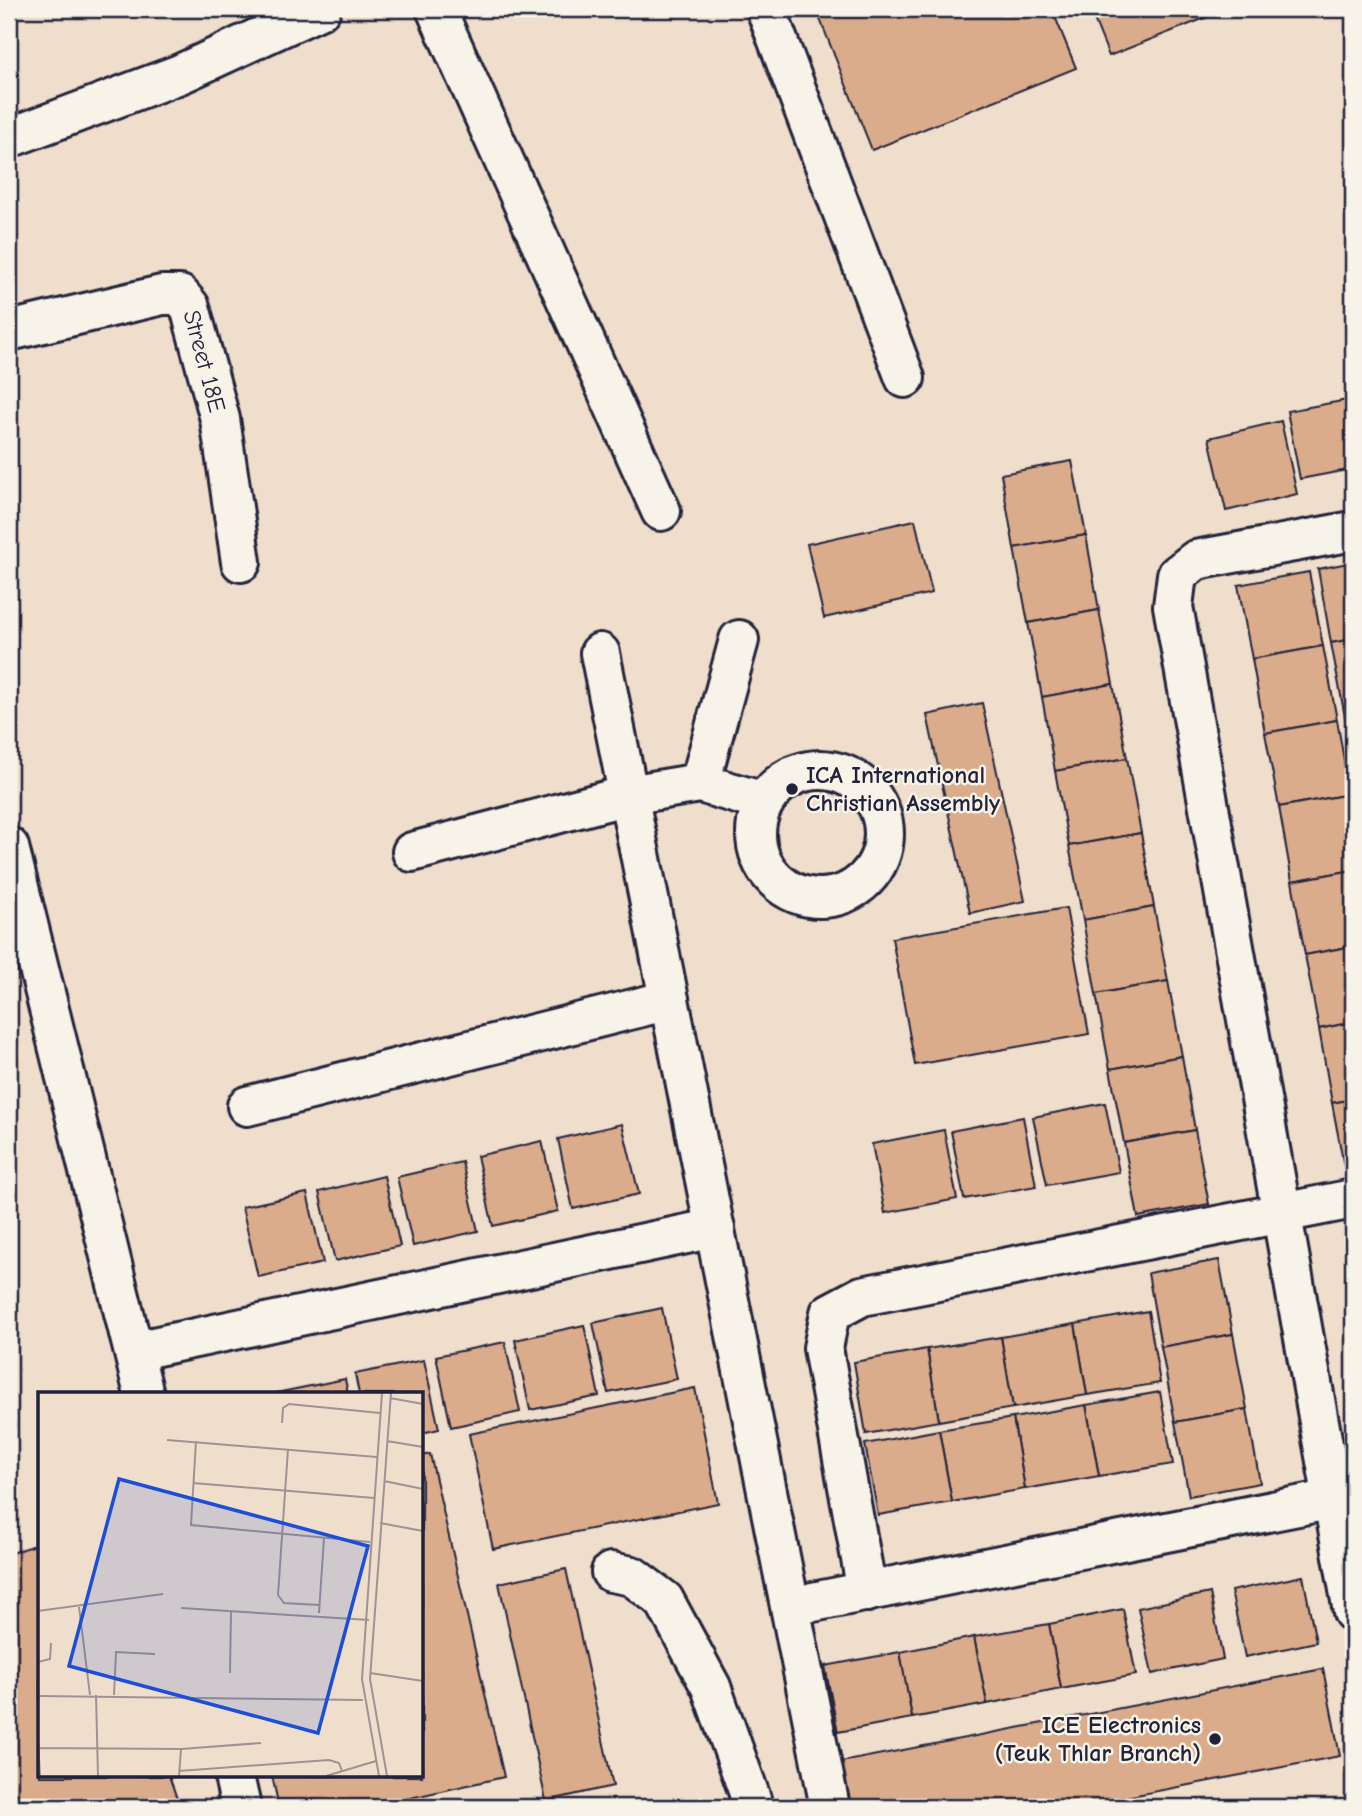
<svg xmlns="http://www.w3.org/2000/svg" width="1362" height="1816" font-family="'Comic Neue',sans-serif">
	<style>
		.building { fill: #dbac8c; stroke: #22223b; stroke-width: 2 }
		.lines { fill: none; stroke-linecap: round; stroke-linejoin: round }
		.minor-casing { stroke: #22223b; stroke-width: 44 }
		.minor { stroke: #f7f3e8; stroke-width: 38 }
		.poi-dot { fill: #22223b; stroke: #f7f3e8; stroke-width: 2.5 }
		.labels { text-anchor: middle; dominant-baseline: central; stroke-width: 5; stroke-linejoin: round; paint-order: stroke }
		.street-label { font-size: 24px; fill: #22223b; stroke: #f7f3e8 }
		.poi-label { font-size: 24px; font-weight: bold; fill: #22223b; stroke: #f7f3e8; text-anchor: start }
		.inset-road { fill: none; stroke: #9d9392; stroke-width: 2 }
		.view { fill: #1d4ed8; fill-opacity: 0.15; stroke: #1d4ed8; stroke-width: 3.5 }
		.inset-edge { fill: none; stroke: #22223b; stroke-width: 3.5 }
	</style>
	<rect width="100%" height="100%" fill="#efdecc"/>
	<filter id="ink" filterUnits="userSpaceOnUse"><feTurbulence type="fractalNoise" baseFrequency=".0143" numOctaves="2"/><feDisplacementMap in="SourceGraphic" scale="14" xChannelSelector="R" yChannelSelector="G"/><feConvolveMatrix kernelMatrix="1 2 1 2 8 2 1 2 1" color-interpolation-filters="sRGB"/></filter>
	<g filter="url(#ink)">
		<g class="building">
			<path d="M816,9H1052L1076,68L872,150Z"/>
			<path d="M1090,9H1228L1109,56Z"/>
			<path d="M1353,399V469L1300,479L1287,411Z"/>
			<path d="M1281,421L1297,494L1226,511L1209,438Z"/>
			<path d="M1072,461L1086,535L1014,548L1001,474Z"/>
			<path d="M915,520L932,593L824,618L807,544Z"/>
			<path d="M1086,535L1099,610L1028,623L1014,548Z"/>
			<path d="M1353,562V639L1331,643L1318,569Z"/>
			<path d="M1309,572L1323,646L1252,659L1238,585Z"/>
			<path d="M1099,610L1113,684L1042,697L1028,623Z"/>
			<path d="M1353,639V715L1345,717L1331,643Z"/>
			<path d="M1323,646L1337,720L1265,733L1252,659Z"/>
			<path d="M1113,684L1127,758L1055,771L1042,697Z"/>
			<path d="M982,703L1025,901L970,913L927,715Z"/>
			<path d="M1353,715V763L1345,717Z"/>
			<path d="M1337,720L1350,794L1279,807L1265,733Z"/>
			<path d="M1127,758L1141,833L1069,846L1055,771Z"/>
			<path d="M1350,794L1353,814V870L1292,881L1279,807Z"/>
			<path d="M1141,833L1154,907L1083,920L1069,846Z"/>
			<path d="M1353,870V946L1305,955L1292,881Z"/>
			<path d="M1154,907L1168,981L1096,994L1083,920Z"/>
			<path d="M1066,908L1089,1034L915,1065L892,938Z"/>
			<path d="M1353,946V1022L1319,1029L1305,955Z"/>
			<path d="M1168,981L1182,1056L1110,1069L1096,994Z"/>
			<path d="M1353,1022V1099L1332,1103L1319,1029Z"/>
			<path d="M1182,1056L1195,1130L1124,1143L1110,1069Z"/>
			<path d="M1353,1099V1175L1346,1177L1332,1103Z"/>
			<path d="M1105,1103L1119,1172L1047,1185L1033,1117Z"/>
			<path d="M1023,1117L1036,1186L964,1199L951,1131Z"/>
			<path d="M622,1124L639,1194L573,1209L558,1139Z"/>
			<path d="M944,1130L957,1199L885,1213L872,1144Z"/>
			<path d="M1195,1130L1209,1204L1138,1217L1124,1143Z"/>
			<path d="M542,1141L558,1211L493,1226L477,1156Z"/>
			<path d="M462,1162L478,1231L413,1246L397,1177Z"/>
			<path d="M384,1176L400,1246L335,1261L319,1192Z"/>
			<path d="M307,1193L323,1263L258,1277L242,1207Z"/>
			<path d="M1219,1260L1233,1334L1161,1347L1148,1273Z"/>
			<path d="M662,1308L677,1379L608,1393L593,1323Z"/>
			<path d="M1148,1311L1160,1383L1087,1395L1075,1324Z"/>
			<path d="M1075,1324L1087,1395L1013,1408L1001,1337Z"/>
			<path d="M584,1325L599,1396L530,1410L515,1340Z"/>
			<path d="M1233,1334L1247,1409L1175,1422L1161,1347Z"/>
			<path d="M1001,1337L1013,1408L939,1421L927,1349Z"/>
			<path d="M505,1342L520,1412L451,1427L436,1356Z"/>
			<path d="M927,1349L939,1421L866,1434L854,1362Z"/>
			<path d="M424,1360L439,1429L422,1433V1394H359L355,1374Z"/>
			<path d="M345,1379L348,1394L276,1393Z"/>
			<path d="M695,1388L718,1503L493,1549L469,1434Z"/>
			<path d="M1160,1392L1173,1464L1099,1476L1086,1405Z"/>
			<path d="M1086,1405L1099,1476L1025,1489L1013,1418Z"/>
			<path d="M1247,1409L1260,1483L1189,1496L1175,1422Z"/>
			<path d="M1013,1418L1025,1489L952,1502L939,1430Z"/>
			<path d="M939,1430L952,1502L878,1515L865,1444Z"/>
			<path d="M430,1454L504,1777L370,1807H279L272,1776H422V1456Z"/>
			<path d="M40,1543V1776H169L180,1807H9V1554Z"/>
			<path d="M566,1569L613,1786L546,1801L499,1583Z"/>
			<path d="M1303,1576L1316,1642L1245,1657L1231,1591Z"/>
			<path d="M1210,1593L1223,1659L1152,1674L1138,1608Z"/>
			<path d="M1123,1609L1136,1675L1061,1689L1049,1624Z"/>
			<path d="M1049,1624L1061,1689L987,1704L974,1637Z"/>
			<path d="M974,1637L987,1704L912,1718L900,1652Z"/>
			<path d="M900,1652L912,1718L838,1732L825,1666Z"/>
			<path d="M1323,1669L1340,1756L1074,1807H849L841,1762Z"/>
		</g>
		<g class="lines">
			<g class="minor-casing">
				<g id="minor">
					<path d="M436,9L661,511"/>
					<path d="M766,9L905,378"/>
					<path d="M9,138L180,74L321,9"/>
					<path id="s1" d="M9,331L162,295H180L190,307L220,419L241,562"/>
					<path d="M1353,531L1196,560L1177,575L1173,606L1353,1612"/>
					<path d="M600,653L830,1807"/>
					<circle cx="820" cy="834" r="64"/>
					<path d="M700,783L739,640"/>
					<path d="M9,847L144,1394"/>
					<path d="M412,852L628,795L700,783L764,802"/>
					<path d="M247,1106L669,1000"/>
					<path d="M134,1351L715,1228"/>
					<path d="M611,1572L632,1576L664,1600L711,1687L750,1796L753,1807"/>
					<path d="M867,1592L823,1348L830,1313L862,1296L1353,1199"/>
					<path d="M813,1602L1333,1499"/>
					<path d="M234,1776L241,1807"/>
				</g>
			</g>
			<use href="#minor" class="minor"/>
		</g>
	</g>
	<g class="poi-dot">
		<circle cx="792" cy="789" r="7"/>
		<circle cx="1215" cy="1739" r="7"/>
	</g>
	<g class="labels">
		<g class="street-label">
			<text stroke="none"><textPath href="#s1" startOffset="247">Street 18E</textPath></text>
		</g>
		<g class="poi-label">
			<text x="806" y="775">ICA International<tspan x="806" dy="28">Christian Assembly</tspan></text>
			<text x="1201" y="1725" text-anchor="end">ICE Electronics<tspan x="1201" dy="28">(Teuk Thlar Branch)</tspan></text>
		</g>
	</g>
	<g transform="translate(38 1392)">
		<rect width="385" height="385" fill="#efdecc"/>
		<path class="inset-road" d="M352,6L385,12M244,31L245,16L251,12L342,21M129,48L339,65M158,49L153,133L332,150M349,49L385,55M250,57L240,203L246,211L281,213M346,89L385,97M155,91L336,106M342,131L385,139M41,215L52,303M143,216L331,228M0,219L125,202M281,221L286,146M0,270L12,267L13,251M192,281L193,219M332,281L385,289M58,303L60,384M76,303L78,260L117,262M0,304L325,308M0,346L2,384M1,356L143,357L223,351M141,379L291,368L301,371L304,379M141,384L143,357M288,384L338,369M341,384L324,287L344,1M349,384L332,287L353,1"/>
		<path class="view" d="M81,87L330,154L280,341L31,274Z"/>
		<rect width="385" height="385" class="inset-edge"/>
	</g>
	<rect width="1362" height="1816" fill="none" stroke="#f7f3e8" stroke-width="35"/>
	<rect x="18" y="18" width="1327" height="1781" fill="none" stroke="#22223b" stroke-width="2.5" filter="url(#ink)"/>
</svg>
